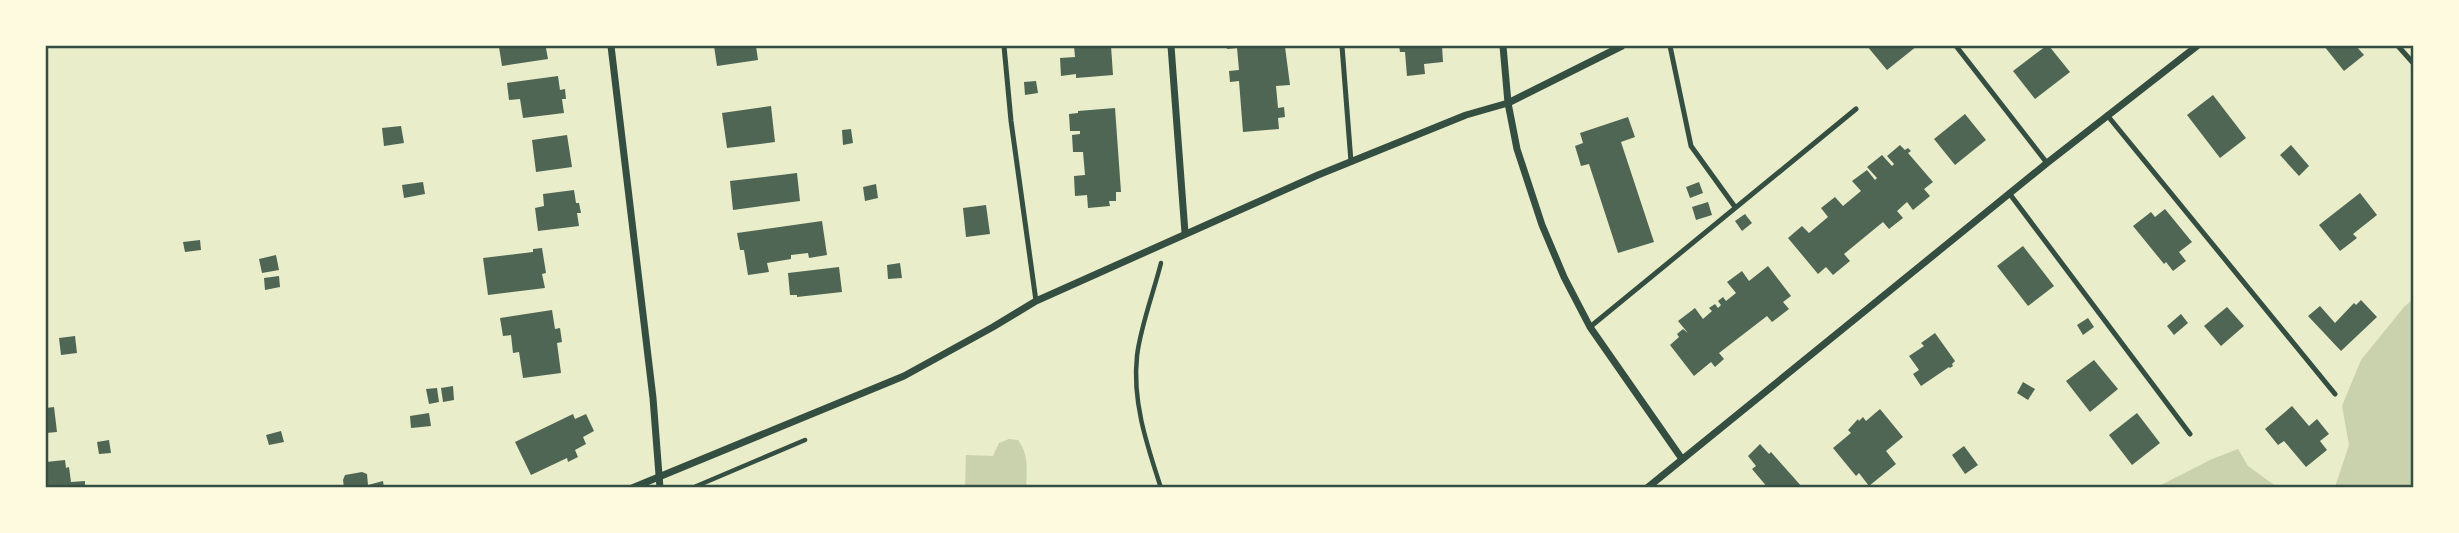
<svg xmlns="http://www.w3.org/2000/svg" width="2459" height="533" font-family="'Titillium Web',sans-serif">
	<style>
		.green { fill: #cad2ad }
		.building { fill: #4f6655 }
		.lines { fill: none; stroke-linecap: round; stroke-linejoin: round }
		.path { stroke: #344e41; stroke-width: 4.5 }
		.service { stroke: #344e41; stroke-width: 5 }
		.minor { stroke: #344e41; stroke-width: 7 }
		.neatline { fill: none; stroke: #344e41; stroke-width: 2.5 }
	</style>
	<rect width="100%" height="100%" fill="#e9edc9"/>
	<g class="green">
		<path d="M2413,299V487H2335L2349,445L2342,406L2361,360L2404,307Z"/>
		<path d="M1009,439L1018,440C1029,455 1027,470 1026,487H965L966,455L993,456L999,443Z"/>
		<path d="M2238,449L2248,466L2277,487H2157L2212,459Z"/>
	</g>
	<g class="building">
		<path d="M511,46H553V47L546,48L548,59L502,66L499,47Z"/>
		<path d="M714,46H756L758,60L717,66Z"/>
		<path d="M1074,46H1111L1113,75L1076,78V74L1061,76L1060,58L1075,57Z"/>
		<path d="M1226,46L1285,47L1290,85L1276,86L1278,108L1284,107L1285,117L1278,118L1279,129L1243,132L1239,81L1230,82L1229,71L1239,70L1237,48L1227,49Z"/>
		<path d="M1399,46H1442L1443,62L1424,64L1425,74L1407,76L1405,52H1400Z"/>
		<path d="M1867,46H1917L1887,70Z"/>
		<path d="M2046,46H2049L2070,72L2035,99L2013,71Z"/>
		<path d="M2324,46H2356L2364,55L2344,71Z"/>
		<path d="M558,76L560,90L565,89L566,99H562L564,113L523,118L520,99L509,100L507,83Z"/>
		<path d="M1036,81L1038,93L1025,95L1024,82Z"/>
		<path d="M2213,95L2246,138L2220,158L2187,115Z"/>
		<path d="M771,106L775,142L727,148L722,113Z"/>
		<path d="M1115,108L1121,192H1116V201H1109L1110,206L1088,208L1087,195L1075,196L1074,176L1085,175L1083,152H1073L1072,135L1080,134V131H1070L1069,114L1078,113V111Z"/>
		<path d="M1965,114L1986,140L1955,165L1934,139Z"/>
		<path d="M1628,117L1635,137L1621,142L1654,242L1618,253L1589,164L1581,166L1575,146L1583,143L1580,133Z"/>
		<path d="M401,126L404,143L384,146L382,128Z"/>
		<path d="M851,129L853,143L843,145L842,130Z"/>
		<path d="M567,135L572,167L536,172L532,140Z"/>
		<path d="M1900,145L1905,150L1908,148L1911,151L1908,153L1933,182L1924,189L1930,196L1913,210L1907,202L1897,211L1903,218L1889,229L1883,222L1844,254L1850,261L1833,275L1826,267L1818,274L1788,238L1802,226L1809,233L1828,217L1821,208L1835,197L1843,206L1861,191L1852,181L1867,170L1875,180L1877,178L1867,167L1882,155L1892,166L1894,164L1887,156Z"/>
		<path d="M2291,145L2309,166L2299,176L2280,155Z"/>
		<path d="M797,173L800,201L733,210L730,181Z"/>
		<path d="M423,182L425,194L404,198L402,185Z"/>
		<path d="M1699,182L1703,193L1690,198L1686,187Z"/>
		<path d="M876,184L878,198L865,201L863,187Z"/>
		<path d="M574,190L576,203H579L581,213H577L579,226L538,231L535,208L544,206L543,194Z"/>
		<path d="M2360,193L2377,215L2353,234L2357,238L2340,251L2319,225Z"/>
		<path d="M1708,202L1712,215L1696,220L1692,207Z"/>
		<path d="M986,205L990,234L966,237L963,208Z"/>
		<path d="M2165,209L2192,242L2179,252L2186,261L2173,271L2166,262L2164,264L2133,226L2151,212L2155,217Z"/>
		<path d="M1745,214L1752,223L1742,231L1735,221Z"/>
		<path d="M822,221L827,255L809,258L808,253L791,255V259L767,263L769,272L748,275L744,250H740L737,233Z"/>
		<path d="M200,240L201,250L185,252L183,242Z"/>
		<path d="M2023,246L2054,286L2028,306L1997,266Z"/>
		<path d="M542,248L546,273L542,274L545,288L488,295L483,258L533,252V249Z"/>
		<path d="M276,255L279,270L262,273L259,259Z"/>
		<path d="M900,263L902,278L888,279L887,265Z"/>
		<path d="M1768,266L1791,296L1783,302L1789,309L1772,322L1767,316L1719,353L1724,359L1715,367L1711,362L1694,376L1670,345L1679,337L1677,334L1683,329L1688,333L1678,321L1695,308L1703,319L1712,311L1709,308L1715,304L1718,308L1721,305L1718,301L1723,297L1726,301L1736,293L1727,282L1742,271L1749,281Z"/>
		<path d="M839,267L842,292L797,297V295H790L788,273Z"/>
		<path d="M279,276L280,287L265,290L264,278Z"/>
		<path d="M2361,300L2377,317L2341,351L2308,316L2320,306L2335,323L2354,303L2356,305Z"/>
		<path d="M2227,307L2244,326L2221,346L2204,326Z"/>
		<path d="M552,310L555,329L560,328L562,342L557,343L561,373L523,378L519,352L513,353L511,335L503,336L500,318Z"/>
		<path d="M2181,314L2188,323L2174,335L2167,326Z"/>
		<path d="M2088,318L2094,327L2083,335L2077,325Z"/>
		<path d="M1935,333L1955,361L1952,364L1953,366L1950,368L1949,367L1921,386L1913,374L1919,370L1909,356L1924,346L1921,343Z"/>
		<path d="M75,336L77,353L61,355L59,338Z"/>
		<path d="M2094,360L2118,389L2090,412L2066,381Z"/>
		<path d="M2023,382L2035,389L2028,400L2017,393Z"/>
		<path d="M453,386L454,400L443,402L441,388Z"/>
		<path d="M437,388L439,402L429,404L426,389Z"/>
		<path d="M2292,406L2309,426L2317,419L2329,434L2320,441L2327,450L2306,467L2284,441L2278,445L2265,429Z"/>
		<path d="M54,407L57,432L46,433V408Z"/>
		<path d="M1880,409L1903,437L1886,451L1896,464L1869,486L1859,473L1856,476L1833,448L1851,433L1848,430L1858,419L1859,421L1863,417L1866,421Z"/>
		<path d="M429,413L431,426L411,428L410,416Z"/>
		<path d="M2137,413L2160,443L2132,465L2109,435Z"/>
		<path d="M573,414L575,419L586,414L594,431L583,437L586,444L575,450L578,457L568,462L567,458L531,475L515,442Z"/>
		<path d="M281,431L284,442L269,445L266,435Z"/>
		<path d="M109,440L111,453L99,454L97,442Z"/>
		<path d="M1760,444L1769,454L1771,452L1803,488H1768L1752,469L1756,466L1748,456Z"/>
		<path d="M1964,446L1978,465L1965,474L1952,455Z"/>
		<path d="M65,460L66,468L69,467L71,482L85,481V488H46V462Z"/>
		<path d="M362,472L367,474L368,485L383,481L384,488H344L343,480L345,475Z"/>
	</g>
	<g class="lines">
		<g class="path">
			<path d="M692,488L805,440"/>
			<path d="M1161,488C1147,445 1132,402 1137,356C1140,328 1154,291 1161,263"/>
		</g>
		<g class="service">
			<path d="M1004,46L1011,121L1036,301"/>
			<path d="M1342,46L1351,162"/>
			<path d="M1670,46L1691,146L1735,207"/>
			<path d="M1956,46L2047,163"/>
			<path d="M2398,46L2414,64"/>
			<path d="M2107,115L2335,394"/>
			<path d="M2009,193L2190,434"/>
			<path d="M1590,327L1856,109"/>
		</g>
		<g class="minor">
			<path d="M611,46L653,398L660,488"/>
			<path d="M1171,46L1185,233"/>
			<path d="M1503,46L1508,103L1517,149L1542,225L1564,277L1590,327L1682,459"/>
			<path d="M632,488L904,376L993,327L1036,301L1318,175L1466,115L1508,103L1622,46"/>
			<path d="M1647,488L2047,163L2197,46"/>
		</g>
	</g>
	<rect width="2459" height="533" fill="none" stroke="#fefae0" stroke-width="94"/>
	<rect x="47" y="47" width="2365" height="439" class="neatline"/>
</svg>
